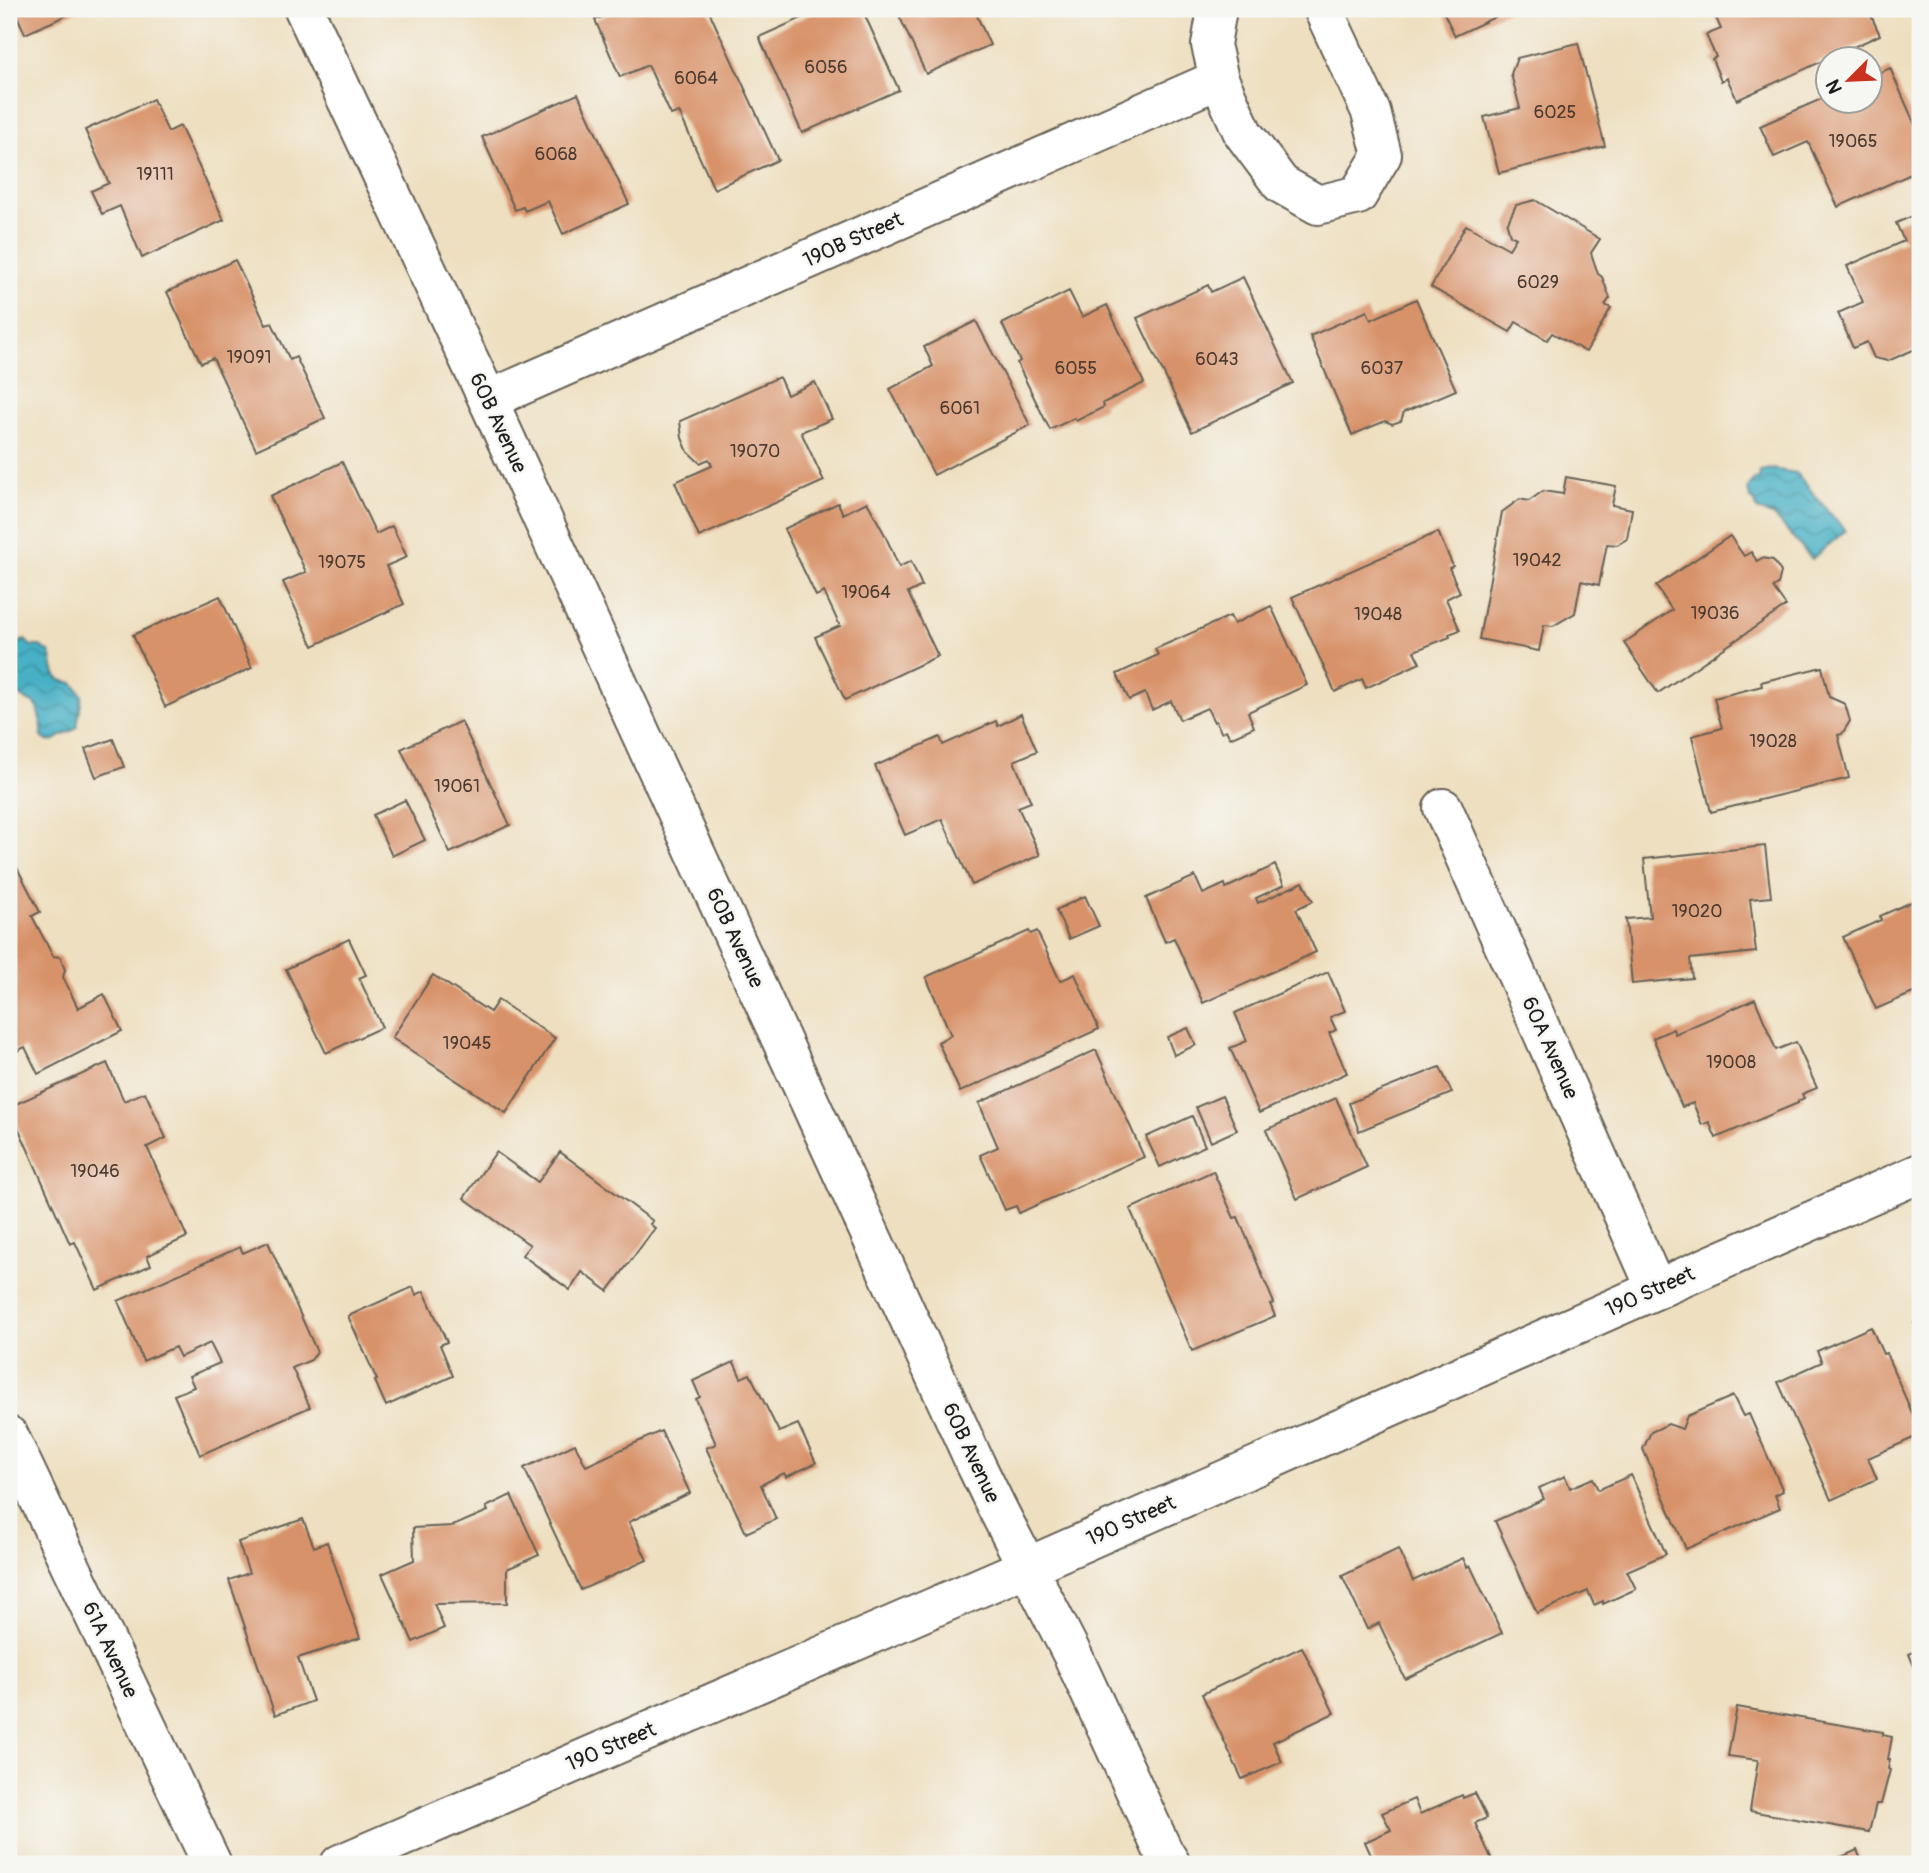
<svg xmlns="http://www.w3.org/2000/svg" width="1929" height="1873" font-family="Pangolin,sans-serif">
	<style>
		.water { fill: url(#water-waves); stroke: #326670; stroke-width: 2 }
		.building { fill: #d89269 }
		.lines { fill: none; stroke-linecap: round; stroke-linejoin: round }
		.minor-casing { stroke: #666055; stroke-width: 42 }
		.minor { stroke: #fff; stroke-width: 38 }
		.labels { text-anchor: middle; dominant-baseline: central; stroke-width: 5; stroke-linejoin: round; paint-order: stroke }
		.number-label { font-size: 18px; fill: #4b3a2f }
		.street-label { font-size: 21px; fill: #1c1c1c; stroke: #f6f6f2 }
	</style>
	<defs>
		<pattern id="water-waves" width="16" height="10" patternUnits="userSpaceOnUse" patternTransform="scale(1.75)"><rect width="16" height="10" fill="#47b0c5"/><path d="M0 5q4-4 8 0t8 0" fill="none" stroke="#3a8e9f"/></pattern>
	</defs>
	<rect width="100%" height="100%" fill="#f6f6f2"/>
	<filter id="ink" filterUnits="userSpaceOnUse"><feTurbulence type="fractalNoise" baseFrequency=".0143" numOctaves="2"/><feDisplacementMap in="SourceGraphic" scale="14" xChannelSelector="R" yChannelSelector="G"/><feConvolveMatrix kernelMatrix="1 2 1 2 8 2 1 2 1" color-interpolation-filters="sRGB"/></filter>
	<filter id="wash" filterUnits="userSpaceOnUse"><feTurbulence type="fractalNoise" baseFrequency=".00686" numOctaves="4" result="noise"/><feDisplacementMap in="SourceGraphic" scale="28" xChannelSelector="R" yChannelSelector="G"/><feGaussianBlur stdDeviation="1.57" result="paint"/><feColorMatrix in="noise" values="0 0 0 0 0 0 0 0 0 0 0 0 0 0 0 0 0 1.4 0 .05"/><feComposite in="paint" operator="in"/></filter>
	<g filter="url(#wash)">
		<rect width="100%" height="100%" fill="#eedfc0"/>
		<g class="water">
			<path d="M1771,469L1796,473L1845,531L1812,559L1773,515L1757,510L1755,501L1750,499L1748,488L1754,479L1759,480L1760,471Z"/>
			<path d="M25,640L31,646H40L50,653C53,661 52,676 61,680C65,682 69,682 73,683L82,695L77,727C70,733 62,734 55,740L47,741L42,737V726L36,704C21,699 6,688 19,672L17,659L12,657L11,654C13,648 19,641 25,640Z"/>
		</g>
		<g id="blocks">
			<g class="building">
				<path d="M14,9H81L25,34Z"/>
				<path d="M620,9H708L778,160L714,189L679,112L671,115L648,65L620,77L595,20Z"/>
				<path d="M822,9H862L899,90L802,133L759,37Z"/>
				<path d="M896,9H974L990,45L926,74Z"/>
				<path d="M1442,9H1512L1455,36Z"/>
				<path d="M1712,9H1868L1880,35L1737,100L1727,78L1721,81L1712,59L1716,57L1706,35L1721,29Z"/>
				<path d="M1578,43L1605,146L1499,173L1484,117L1520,108L1511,74L1517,58Z"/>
				<path d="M1890,68L1920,136V170L1838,207L1808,142L1774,157L1760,126L1828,96V102H1870V77Z"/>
				<path d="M578,94L629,204L563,234L548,201L525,211L523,207L515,210L482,137Z"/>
				<path d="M153,99L168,132L180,126L224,220L142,258L120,206L102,214L91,191L109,183L85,130Z"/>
				<path d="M1535,200L1600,239L1591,253L1598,274L1602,277L1610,298L1605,305L1611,308L1586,352L1552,333L1547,340L1516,322L1510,332L1431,287L1466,225L1509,249L1516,238L1510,235L1507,224L1516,205Z"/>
				<path d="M1920,213V347L1888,361L1874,358L1867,342L1853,348L1838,313L1863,302L1847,266L1904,241L1896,223Z"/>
				<path d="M235,260L266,325L272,323L290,360L296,357L325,418L256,450L213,358L201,363L167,292Z"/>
				<path d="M1243,277L1293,383L1192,432L1137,318L1208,285L1211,292Z"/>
				<path d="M1069,291L1082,317L1107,305L1144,383L1103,403L1104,407L1076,421L1074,418L1050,430L1017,363L1020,361L1002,324Z"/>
				<path d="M1416,299L1456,390L1404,412L1401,421L1392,424L1385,421L1352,435L1310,336L1367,311L1371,320Z"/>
				<path d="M976,321L1030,425L934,475L890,389L933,366L924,347Z"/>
				<path d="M779,377L787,395L815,382L832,419L801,432L824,481L699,537L675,482L712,466L709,459L700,463L688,452L682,438L680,421Z"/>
				<path d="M342,462L376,534L392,526L407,557L386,566L404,604L313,646L283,582L306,572L270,496Z"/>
				<path d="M1566,477L1616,486L1612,505L1632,509L1627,539L1617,545L1607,544L1599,585L1581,581L1575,613L1553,626L1544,625L1539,651L1479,639L1502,512L1520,499L1529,501L1543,491L1563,494Z"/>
				<path d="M867,502L885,535L899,567L911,561L922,586L908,593L938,656L845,700L815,637L840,626L824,592L816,596L784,529L838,503L843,514Z"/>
				<path d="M1438,532L1453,566L1449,568L1460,592L1446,599L1460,630L1449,634L1450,637L1414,651L1420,663L1366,688L1362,679L1335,692L1292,597Z"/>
				<path d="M1730,536L1744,556L1751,552L1757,561L1762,558L1773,560L1781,572L1778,584L1773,588L1786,606L1658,693L1624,643L1672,610L1656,586Z"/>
				<path d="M220,596L252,668L165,707L133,635Z"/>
				<path d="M1271,606L1307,685L1248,712L1254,727L1230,738L1226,730L1221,732L1216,721L1214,722L1207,708L1180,720L1171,701L1152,710L1145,693L1129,700L1117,674L1158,655L1155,649L1230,616L1234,624Z"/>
				<path d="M1822,667L1829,697L1845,704L1850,721L1842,734L1838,735L1849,778L1711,812L1692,736L1722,728L1714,698L1762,686L1761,682Z"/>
				<path d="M1021,714L1037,751L1014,761L1031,802L1018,807L1040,855L972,885L942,819L905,835L875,766L940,737L943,745L996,721L998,726Z"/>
				<path d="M461,721L510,825L450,853L401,749Z"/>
				<path d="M113,739L124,767L96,777L85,749Z"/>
				<path d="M405,800L425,840L392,856L373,815Z"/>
				<path d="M1765,846L1771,897L1750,899L1756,952L1690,959L1692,978L1632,984L1626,919L1650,917L1644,859Z"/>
				<path d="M14,862L40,912L32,916L53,956L60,957L65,970L63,977L78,1008L104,994L122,1031L38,1074L25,1047L15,1052L9,1041V864Z"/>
				<path d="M1275,865L1284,885L1256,898L1258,903L1303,882L1313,901L1296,909L1316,952L1203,1003L1174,938L1165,942L1146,898L1195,876L1203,894L1225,884L1226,888Z"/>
				<path d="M1085,896L1099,926L1069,939L1056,910Z"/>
				<path d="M1920,898V990L1876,1009L1843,937L1881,920L1880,916Z"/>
				<path d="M1029,931L1031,934L1037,931L1060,981L1075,974L1099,1029L960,1092L938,1042L951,1035L926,977Z"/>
				<path d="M349,939L366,975L359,978L382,1027L326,1053L286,969Z"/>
				<path d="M1328,972L1345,1011L1330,1017L1336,1030L1329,1033L1347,1073L1259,1113L1230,1048L1247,1041L1235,1013Z"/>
				<path d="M433,975L490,1012L498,1000L555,1038L506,1113L392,1038Z"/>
				<path d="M1755,999L1776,1050L1796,1042L1817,1088L1802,1094L1804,1098L1798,1101V1103L1716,1138L1709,1122L1702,1125L1693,1103L1682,1107L1653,1038L1673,1029L1675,1034Z"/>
				<path d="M1188,1028L1196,1045L1174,1055L1167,1037Z"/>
				<path d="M1096,1050L1144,1157L1019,1213L1016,1206L1005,1210L980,1155L998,1147L979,1103Z"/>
				<path d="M107,1063L124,1101L145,1092L166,1138L147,1147L187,1237L147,1256L151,1265L97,1290L75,1242L70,1244L9,1107Z"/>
				<path d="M1440,1067L1452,1093L1359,1131L1349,1103Z"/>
				<path d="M1222,1096L1237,1130L1211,1142L1196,1107Z"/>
				<path d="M1336,1098L1367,1167L1297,1199L1266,1130Z"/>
				<path d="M1192,1116L1205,1146L1160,1167L1146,1137Z"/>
				<path d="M496,1152L538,1182L560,1152L653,1221L650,1224L655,1228L608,1291L582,1272L570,1290L522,1255L530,1245L464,1198Z"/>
				<path d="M1213,1171L1234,1218L1238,1217L1274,1303L1270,1304L1275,1316L1192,1351L1130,1209Z"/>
				<path d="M268,1242L317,1352L311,1360L292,1368L310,1407L200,1455L174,1395L194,1387L189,1376L220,1363L210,1343L180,1357L175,1347L143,1361L118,1301L240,1247L243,1253Z"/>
				<path d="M413,1287L416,1295L424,1291L447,1342L440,1345L453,1376L386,1406L375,1381L377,1380L348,1316Z"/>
				<path d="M1920,1320V1336L1914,1323Z"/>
				<path d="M1871,1327L1883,1354L1886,1353L1920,1431V1435L1868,1458L1877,1479L1831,1500L1778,1382L1822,1362L1817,1351Z"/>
				<path d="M734,1362L741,1378L750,1374L779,1432L798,1424L816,1463L786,1477L784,1473L761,1485L776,1519L746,1533L706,1448L716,1444L696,1399L700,1397L693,1381Z"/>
				<path d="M1733,1396L1743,1416L1749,1414L1783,1491L1775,1495L1780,1508L1686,1549L1643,1449L1651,1432L1668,1424L1682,1429L1687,1416Z"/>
				<path d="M661,1431L690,1493L629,1522L647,1560L581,1590L524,1468L575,1444L586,1466Z"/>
				<path d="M1631,1475L1666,1554L1627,1571L1636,1589L1603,1604V1601L1594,1605L1588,1591L1537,1613L1495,1521L1544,1499L1539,1488L1565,1476L1570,1488L1593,1478L1598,1490Z"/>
				<path d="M511,1495L539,1555L507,1569V1603L434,1604L444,1628L413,1642L382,1574L414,1560L413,1528L453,1526L488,1511L486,1507Z"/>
				<path d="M303,1519L314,1547L327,1542L360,1638L298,1658L313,1701L275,1715L229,1580L249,1573L238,1542Z"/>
				<path d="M1398,1549L1413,1581L1463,1558L1467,1567L1470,1565L1502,1633L1405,1679L1379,1623L1367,1629L1342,1576Z"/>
				<path d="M1302,1647L1334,1713L1273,1742L1282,1762L1242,1779L1202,1694Z"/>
				<path d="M1920,1649V1681L1909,1654Z"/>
				<path d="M1737,1707L1883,1732L1882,1735L1892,1737L1888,1759H1890L1888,1769L1890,1770L1881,1804H1876L1869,1832L1750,1811L1758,1760L1728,1756Z"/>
				<path d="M1475,1793L1487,1818L1475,1823L1494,1864H1375L1365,1842L1391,1830L1382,1813L1414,1799L1420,1814L1462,1795L1463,1798Z"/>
				<path d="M1857,1850L1863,1864H1826Z"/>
			</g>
		</g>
	</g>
	<g filter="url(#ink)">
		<use href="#blocks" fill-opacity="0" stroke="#666055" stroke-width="2"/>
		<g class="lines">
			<g class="minor-casing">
				<g id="minor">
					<path d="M304,9L488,400L976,1465L996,1506L1073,1656L1163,1851L1171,1864"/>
					<path d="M1217,9L1211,45L1219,79L1243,133L1281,184L1318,205L1358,195L1382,155L1371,112L1323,9"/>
					<path d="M488,400L1219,79"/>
					<path d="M1443,808L1656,1289"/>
					<path d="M9,1436L212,1864"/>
					<path d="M340,1864L1027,1567L1920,1173"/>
				</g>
			</g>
			<use href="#minor" class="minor"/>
		</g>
	</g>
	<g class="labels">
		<g class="number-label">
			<text x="826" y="67">6056</text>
			<text x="696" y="78">6064</text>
			<text x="1555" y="112">6025</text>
			<text x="1853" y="141">19065</text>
			<text x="556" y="154">6068</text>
			<text x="155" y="174">19111</text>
			<text x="1538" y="282">6029</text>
			<text x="249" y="357">19091</text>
			<text x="1217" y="359">6043</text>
			<text x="1076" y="368">6055</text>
			<text x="1382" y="368">6037</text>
			<text x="960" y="408">6061</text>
			<text x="755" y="451">19070</text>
			<text x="1537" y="560">19042</text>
			<text x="342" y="562">19075</text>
			<text x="866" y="592">19064</text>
			<text x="1715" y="613">19036</text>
			<text x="1378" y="614">19048</text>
			<text x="1773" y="741">19028</text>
			<text x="457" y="786">19061</text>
			<text x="1697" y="911">19020</text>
			<text x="467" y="1043">19045</text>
			<text x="1731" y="1062">19008</text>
			<text x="95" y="1171">19046</text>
		</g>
		<g class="street-label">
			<text transform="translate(853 240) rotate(-24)">190B Street</text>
			<text transform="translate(498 423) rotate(65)">60B Avenue</text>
			<text transform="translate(735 938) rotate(65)">60B Avenue</text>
			<text transform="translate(1550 1048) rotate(66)">60A Avenue</text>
			<text transform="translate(1650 1292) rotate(-24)">190 Street</text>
			<text transform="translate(971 1453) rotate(65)">60B Avenue</text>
			<text transform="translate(1131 1521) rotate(-24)">190 Street</text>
			<text transform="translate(110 1650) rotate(65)">61A Avenue</text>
			<text transform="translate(611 1747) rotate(-23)">190 Street</text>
		</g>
	</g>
	<rect width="1929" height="1873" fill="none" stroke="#f6f6f2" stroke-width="35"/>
	<g transform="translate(1849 80) rotate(246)"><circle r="33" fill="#f6f6f2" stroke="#9f9f9c" stroke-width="2"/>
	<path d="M0-5L12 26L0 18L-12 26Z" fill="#c8321e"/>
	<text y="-10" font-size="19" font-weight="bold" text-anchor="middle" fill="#1c1c1c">N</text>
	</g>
</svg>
